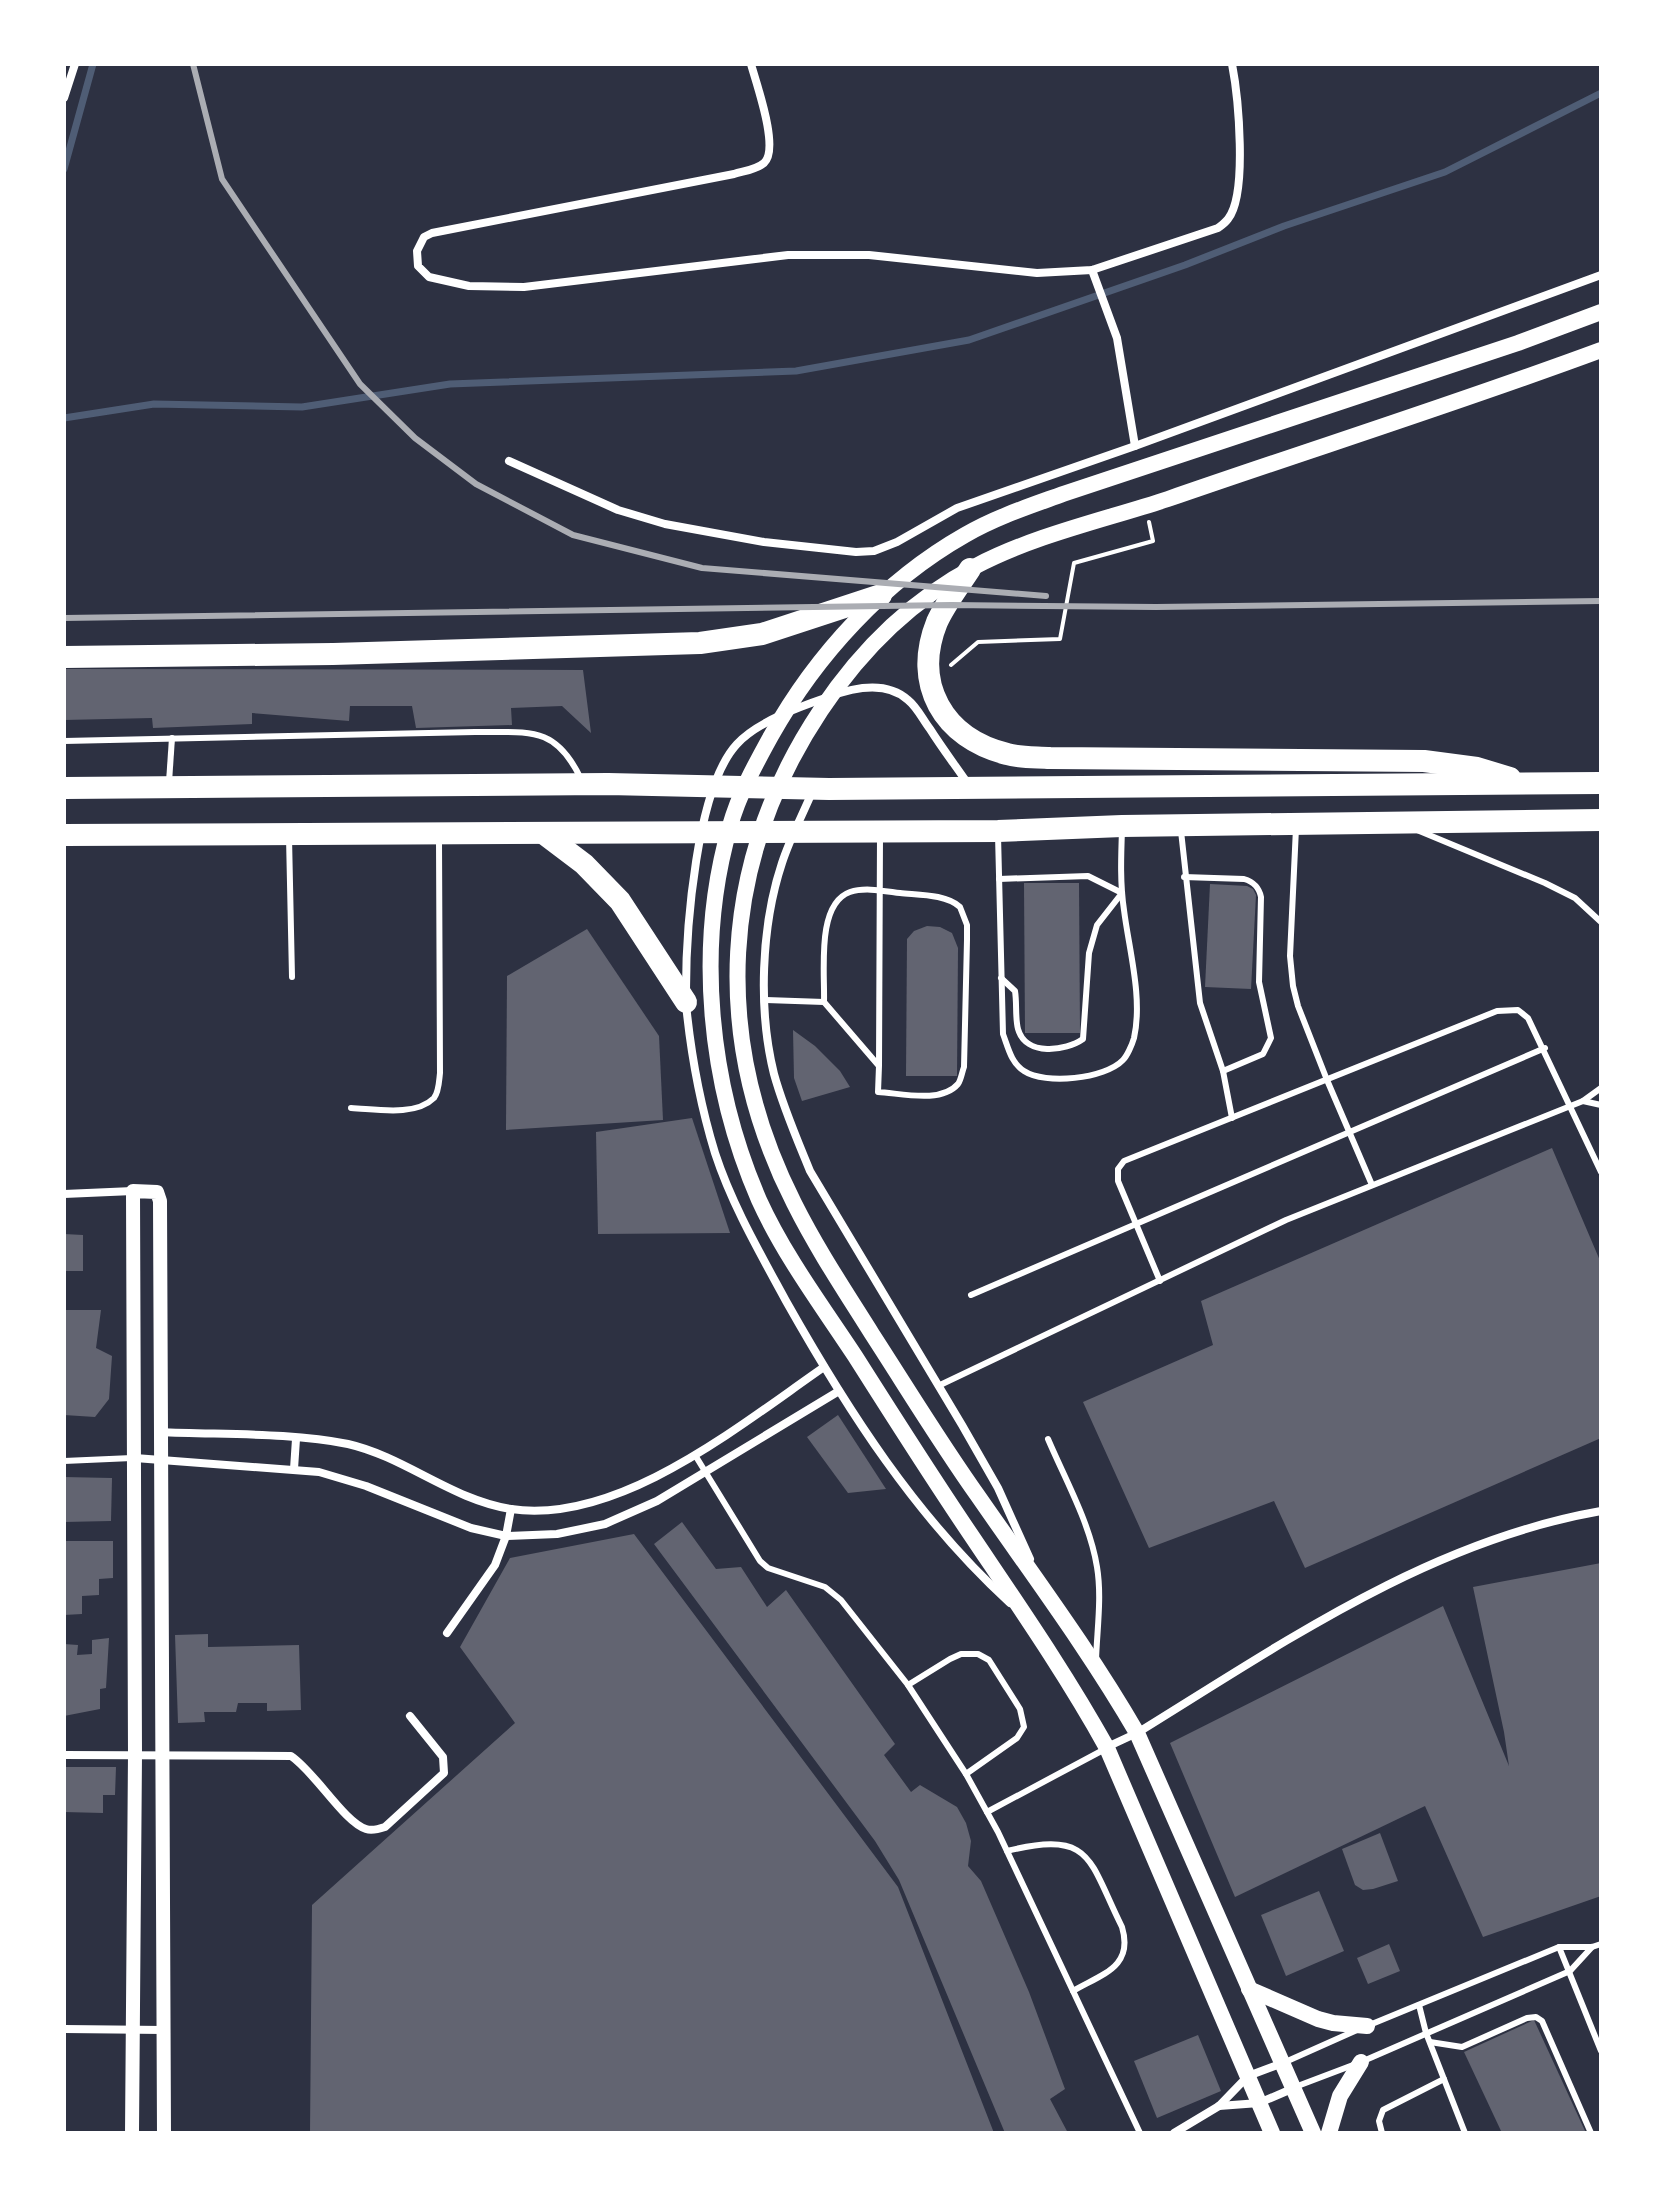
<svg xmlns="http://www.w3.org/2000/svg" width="1665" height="2197" font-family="Figtree,sans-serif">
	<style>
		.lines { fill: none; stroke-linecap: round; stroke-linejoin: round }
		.stream { stroke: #4f5d75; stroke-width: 7 }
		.building { fill: #626471 }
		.path { stroke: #fff; stroke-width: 4 }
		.service { stroke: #fff; stroke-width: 6 }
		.minor { stroke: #fff; stroke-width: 8 }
		.tertiary { stroke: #fff; stroke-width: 14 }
		.secondary { stroke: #fff; stroke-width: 16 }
		.trunk { stroke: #fff; stroke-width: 22 }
		.rail { stroke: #abadb3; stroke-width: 6 }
	</style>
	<rect width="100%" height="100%" fill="#2d3142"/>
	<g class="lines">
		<g class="stream">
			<path d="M64,169L93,64"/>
			<path d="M64,418L154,404L302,407L450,384L796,371L969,340L1185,265L1284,226L1445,172L1601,93"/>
		</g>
	</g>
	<g class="building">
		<path d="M64,669L583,670L591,733L562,706L511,708L512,725L416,728L412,706H350L349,721L252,713V724L153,728L152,718L64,720Z"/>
		<path d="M1024,883H1079L1080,1033H1025Z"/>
		<path d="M1210,884L1247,886L1253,889L1256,895L1251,989L1205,987Z"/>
		<path d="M927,926L940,927L952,933L958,948L957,1076H906L907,939L914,931Z"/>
		<path d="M587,929L659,1036L663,1120L506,1130L507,976Z"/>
		<path d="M793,1030L815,1046L840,1071L850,1087L802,1101L794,1078Z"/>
		<path d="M692,1118L730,1233L598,1234L596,1132Z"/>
		<path d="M1552,1148L1601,1263V1438L1305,1568L1274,1501L1149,1548L1083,1402L1213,1345L1201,1301Z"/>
		<path d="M64,1234L83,1235V1271H64Z"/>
		<path d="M66,1310H101L96,1348L112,1356L109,1399L95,1417L64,1415Z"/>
		<path d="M838,1415L886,1489L848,1493L807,1437Z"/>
		<path d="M64,1477L112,1478L111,1521L64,1522Z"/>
		<path d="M682,1522L716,1569L741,1567L767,1607L786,1590L895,1744L884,1755L911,1792L920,1785L957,1807L966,1823L971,1841L968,1866L981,1881L1029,1992L1065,2089L1050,2099L1068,2133H1005L899,1880L875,1841L654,1544Z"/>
		<path d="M634,1534L898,1887L994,2133H310L312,1905L515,1723L460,1647L510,1558Z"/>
		<path d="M64,1541H113V1578L99,1579V1595L82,1596V1614L64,1615Z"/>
		<path d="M1601,1563V1896L1483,1937L1425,1806L1235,1897L1170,1743L1443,1606L1509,1766L1504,1732L1473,1587Z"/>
		<path d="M208,1634V1647L299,1645L301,1710L267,1711V1703H238L236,1712H204L205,1722L178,1723L175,1635Z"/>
		<path d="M109,1638L106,1688L100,1689V1709L64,1716V1644L78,1645L77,1655L92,1654V1640Z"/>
		<path d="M64,1767H116L115,1795H103V1813L64,1812Z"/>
		<path d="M1380,1833L1398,1881L1373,1889L1363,1890L1355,1885L1342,1849Z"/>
		<path d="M1319,1891L1344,1951L1286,1976L1261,1915Z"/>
		<path d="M1389,1944L1400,1971L1368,1984L1357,1958Z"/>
		<path d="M1534,2020L1586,2133H1502L1464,2052Z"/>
		<path d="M1198,2035L1221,2091L1157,2118L1134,2061Z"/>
	</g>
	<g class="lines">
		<path class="path" d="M951,665L978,642L1060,639L1074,563L1153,541L1149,522"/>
		<g class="service">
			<path d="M64,741L475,732C527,733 554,724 580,777"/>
			<path d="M169,782L172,738"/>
			<path d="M1296,828L1290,956L1293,986L1298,1006L1327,1080L1372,1185"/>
			<path d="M1417,830L1545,883L1575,898L1601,922"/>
			<path d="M1181,831L1200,1003L1223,1071L1232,1118"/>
			<path d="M998,835L1003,1034C1008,1047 1011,1063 1024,1071C1045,1085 1105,1079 1123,1060C1127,1056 1132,1045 1134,1038C1143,998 1129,950 1124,910C1120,884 1121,857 1122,830"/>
			<path d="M289,837L292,977"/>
			<path d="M1184,877L1244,879C1254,882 1259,887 1261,897L1259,982L1271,1038L1263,1054L1223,1071"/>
			<path d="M999,879L1088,876L1122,893L1097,925L1089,953L1083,1039C1066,1051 1026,1057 1018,1029C1015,1018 1017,1003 1015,991L1001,978"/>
			<path d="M766,1000L824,1002"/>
			<path d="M879,1066L878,1092C900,1093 941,1104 958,1084C961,1080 962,1072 964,1067L967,940V925L960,907C946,894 918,895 900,893C884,891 865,887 850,892C816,904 825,972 824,1002L879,1066L880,835"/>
			<path d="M1583,1101L1601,1105"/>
			<path d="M351,1108C375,1109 415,1117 434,1098C439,1092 439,1081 440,1073L439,840"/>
			<path d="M1160,1281L1118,1181V1169L1124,1161L1497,1011L1518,1010L1528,1018L1601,1172"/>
			<path d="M971,1295L1545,1048"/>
			<path d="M938,1386L1286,1220L1583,1101L1601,1088"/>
			<path d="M1048,1439C1065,1479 1090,1523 1097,1567C1102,1597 1097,1630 1096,1660"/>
			<path d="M695,1455L760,1561L768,1568L825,1587L841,1600L908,1685L966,1774L998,1832L1140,2133"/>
			<path d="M64,1461L132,1458"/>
			<path d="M908,1685L950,1659L961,1654H978L989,1660L1020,1709L1024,1727L1017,1738L966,1774"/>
			<path d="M987,1812L1107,1748"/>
			<path d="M1007,1851C1093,1830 1088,1859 1122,1927C1134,1967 1102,1974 1073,1991"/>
			<path d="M1559,1947L1601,2051"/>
			<path d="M1419,2005L1426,2033L1465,2133"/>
			<path d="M1367,2026L1559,1947H1592L1601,1944"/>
			<path d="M1430,2042L1462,2047L1527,2018L1536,2017L1542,2021L1591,2133"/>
			<path d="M1283,2063L1357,2030"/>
			<path d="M1295,2087L1361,2062L1570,1971L1592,1947"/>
			<path d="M1382,2133L1379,2121L1383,2110L1444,2079"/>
		</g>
		<g class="minor">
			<path d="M751,64C756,83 780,149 764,163C756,170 743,171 734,174L432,233L424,237L417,251L418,266L429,277L469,286L524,287L788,255H869L1037,273L1092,270L1218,228C1222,225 1225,223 1228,219C1248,194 1238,95 1232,64"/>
			<path d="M64,98L75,64"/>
			<path d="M1092,270L1117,338L1135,446"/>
			<path d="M509,461L618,510L665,524L764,542L856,552L874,551L897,542L957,508L1135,446L1601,275"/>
			<path d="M813,790C803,814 790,838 782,863C761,926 758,1010 774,1074C783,1107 797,1139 810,1171L962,1425L998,1488L1030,1559"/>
			<path d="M686,990C686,930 696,788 737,744C757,722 799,707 828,697C852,688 886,680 908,700C917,707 923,720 930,729C942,748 955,765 968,784"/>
			<path d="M686,1004C691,1055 700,1104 715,1153C732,1205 760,1253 786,1301C848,1411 916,1517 1010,1603"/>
			<path d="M64,1194L133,1191"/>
			<path d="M160,1432C219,1435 291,1432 348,1444C405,1457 452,1500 511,1509C619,1525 740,1425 824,1367"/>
			<path d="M135,1458L319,1472L366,1486L471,1528L506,1536L557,1534L605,1524L657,1501L839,1391"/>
			<path d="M294,1469L296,1439"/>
			<path d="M447,1633L495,1565L506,1536L511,1509"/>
			<path d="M1107,1747L1137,1733C1283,1643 1429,1541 1601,1511"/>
			<path d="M64,1755L291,1756C315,1772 344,1822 366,1829C372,1831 379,1829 385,1827L444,1773L443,1757L410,1716"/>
			<path d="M64,2029L164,2030"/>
			<path d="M1219,2106L1259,2103L1294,2088"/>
			<path d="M1174,2133L1219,2106L1248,2076L1283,2063"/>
		</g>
		<path class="tertiary" d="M132,2133L135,1754L133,1191L157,1192L160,1201L164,2133"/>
		<g class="secondary">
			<path d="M1249,1989L1318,2019L1333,2023L1367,2026"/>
			<path d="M1272,2133L1107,1748C1066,1674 1018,1605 971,1535C931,1476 893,1416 855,1356C822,1306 784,1255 759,1200C709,1085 695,947 730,826C739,794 755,765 771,736C816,655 884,581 965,535C996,517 1030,506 1063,494L1518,343L1601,312"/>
			<path d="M1313,2133L1137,1733C1089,1650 1032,1574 978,1496C941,1444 907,1388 872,1334C845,1291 817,1249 794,1203C711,1039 719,863 821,710C861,650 911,600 976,566C1035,535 1104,520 1168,499C1312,449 1458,403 1601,350"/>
			<path d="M1329,2133L1340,2096L1361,2062"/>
		</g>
		<g class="trunk">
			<path d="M970,569C959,586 945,604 937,622C912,684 943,738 1007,754C1020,758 1036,757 1050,758L1424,761L1477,768L1510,778"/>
			<path d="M64,657L333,654L700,643L762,634L881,595"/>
			<path d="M64,788L608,784L829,789L1601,783"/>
			<path d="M543,833L584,864L620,901L686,1002"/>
			<path d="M64,835L998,831L1122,826L1601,820"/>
		</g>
		<g class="rail">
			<path d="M193,64L222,179L360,384L415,438L476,484L573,535L702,568L1046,596"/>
			<path d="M64,618L951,605L1156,607L1601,601"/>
		</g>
	</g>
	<rect width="1665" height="2197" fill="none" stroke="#ffffff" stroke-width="132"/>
</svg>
